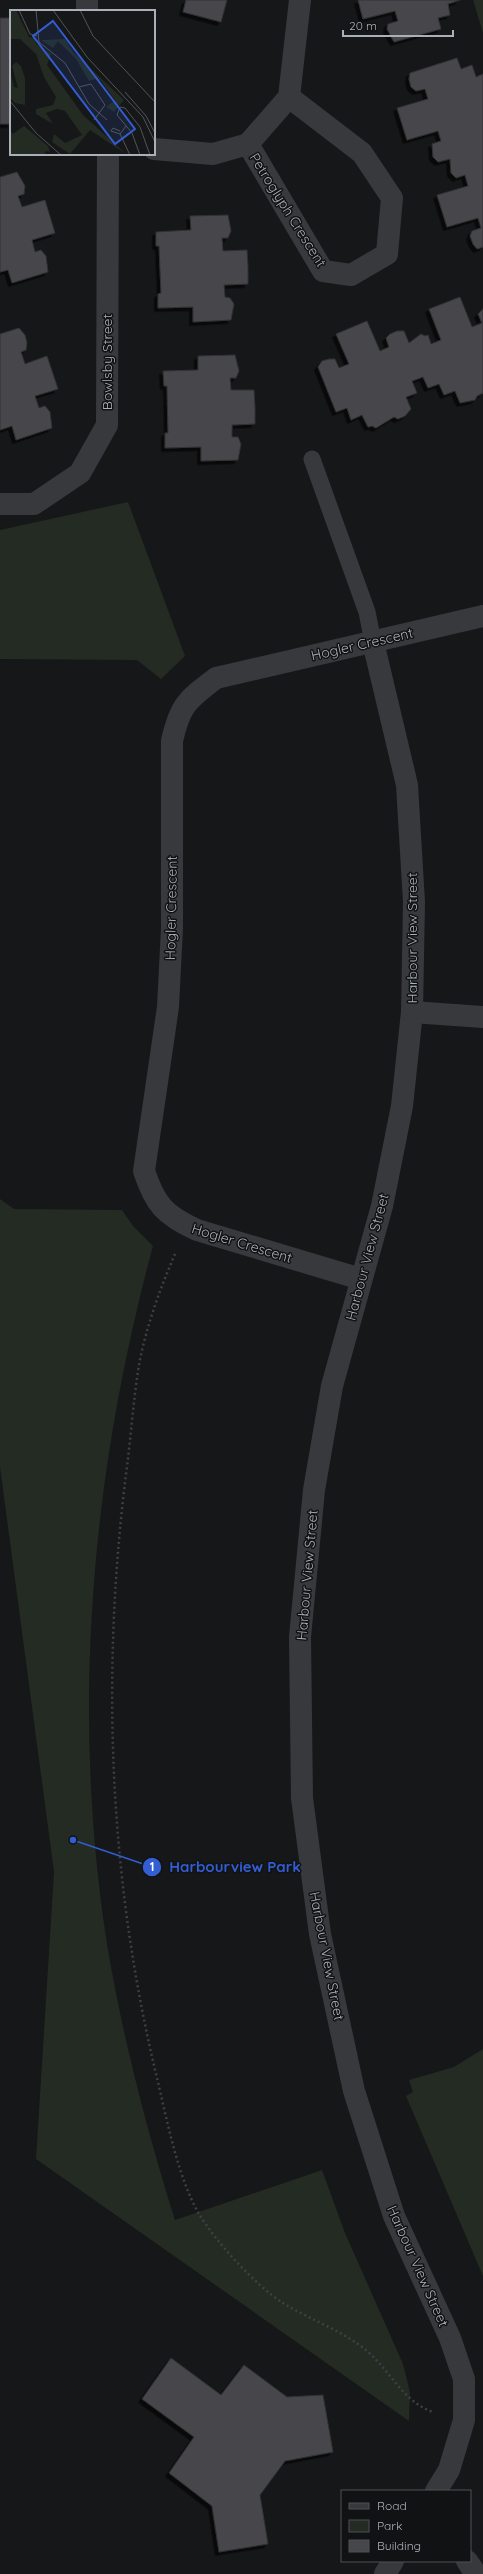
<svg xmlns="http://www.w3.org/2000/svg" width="483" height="2574" font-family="Quicksand,sans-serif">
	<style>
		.green { fill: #232b23 }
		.building { fill: #46474b; stroke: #313134; filter: url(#shadow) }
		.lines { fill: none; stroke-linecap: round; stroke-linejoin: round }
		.path { stroke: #3e4044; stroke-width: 2.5; stroke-dasharray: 2 3; stroke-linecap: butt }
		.lane { stroke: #38393d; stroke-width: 17 }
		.street { stroke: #38393d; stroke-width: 22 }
		.labels { text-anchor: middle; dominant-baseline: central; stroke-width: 3; stroke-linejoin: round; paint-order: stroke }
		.street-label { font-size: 14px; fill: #a9b0b8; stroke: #111213 }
		.inset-road { fill: none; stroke: #515458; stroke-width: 1 }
		.view { fill: #325dd3; fill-opacity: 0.15; stroke: #325dd3; stroke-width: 2 }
		.inset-edge { fill: none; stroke: #a9b0b8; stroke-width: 2 }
		.leader { fill: none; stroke: #325dd3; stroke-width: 1.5 }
		.callout-dot { fill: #325dd3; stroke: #111213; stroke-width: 1.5 }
		.mark-label { font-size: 12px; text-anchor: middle; font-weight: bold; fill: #fff }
		.callout-label { font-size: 15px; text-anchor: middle; font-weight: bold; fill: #325dd3; stroke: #111213; stroke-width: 3; stroke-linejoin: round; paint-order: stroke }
	</style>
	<defs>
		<filter id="shadow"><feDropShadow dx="-3.5" dy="3.5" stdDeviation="0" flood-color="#0009"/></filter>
	</defs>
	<rect width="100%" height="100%" fill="#161718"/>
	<g class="green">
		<path d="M473,0H483V33Z"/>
		<path d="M128,502L185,656L161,679L137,660L0,659V530Z"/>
		<path d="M0,1199L14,1209L122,1210L133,1226L153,1246C91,1475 70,1714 108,1950C124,2042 147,2131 175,2220L322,2170L345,2233L403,2364L410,2392L409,2421L36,2159L54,1872L0,1467Z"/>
		<path d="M483,2049V2276L406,2096L413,2092L409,2080L454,2067Z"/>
	</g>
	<g class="building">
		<path d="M186,0H227L221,22L183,12Z"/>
		<path d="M358,0H460L448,4L450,15L438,18L441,29L394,42L387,29L388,24L398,21L395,11L363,19Z"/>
		<rect x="0" y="18" width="11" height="106"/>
		<path d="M457,58L461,69L472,65L476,77L483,74V247L477,249L473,244L470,236L472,231L481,228L478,218L447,227L437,195L468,186L465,175L456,178L451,173L450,159L438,162L433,157L432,144L441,141L438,131L407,140L397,108L428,99L425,89L416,91L411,87L409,79L410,73Z"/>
		<path d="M17,172L25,186L24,194L18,196L22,207L45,200L55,233L32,240L35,252L41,250L46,256L48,272L12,283L8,270L0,272V177Z"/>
		<path d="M228,215L231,231L228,238H222L223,251L247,250L248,267V284L224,285L225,297L230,298L234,304L231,320L193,322V307L158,308V294L161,293L159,246H156V232L191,230L190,216Z"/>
		<path d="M460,297L472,327L482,323L478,314L483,309V393L477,396L475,400L460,403L455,391L444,395L439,384L428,388L423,377L412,381L417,393L406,397L411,409L405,416L398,419L394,417L376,428L372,426L368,427L362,415L351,420L347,408L336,412L318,367L322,361L329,359H335L339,368L349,364L336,334L367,321L380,351L389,347L386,338L390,334L397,331H404L409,343L421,334L425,336L428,335L431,344L441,340L429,309Z"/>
		<path d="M19,328L25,335L27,343L26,350L21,352L25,364L47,356L58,389L35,396L39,408L45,406L50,412L52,428L16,440L12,426L0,430V334Z"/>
		<path d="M235,355L239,371L236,378H230L231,390H254L255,407V424L232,425V437H238L241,444L238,460L201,461V447L165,448V433H168L167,386H164L163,371L198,370V356Z"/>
		<path d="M171,2358L221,2395L244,2365L287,2397L323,2395L333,2452L285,2461L260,2495L268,2544L219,2552L212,2506L169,2473L194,2437L142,2399Z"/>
	</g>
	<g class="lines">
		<path class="path" d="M175,1254C160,1289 146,1327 139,1365C133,1401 131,1438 126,1474C101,1676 109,1880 157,2078C167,2120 178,2178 199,2214C216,2242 256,2286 283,2303C309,2319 338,2329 362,2347C388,2366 402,2402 433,2412"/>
		<path class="lane" d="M312,459L367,612L373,642"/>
		<g class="street">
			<path d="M87,0V11"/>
			<path d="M248,144L323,271L351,275L387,254L392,198L362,153L289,97"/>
			<path d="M154,149L213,154L248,144L289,97L300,0"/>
			<path d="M0,504H34L80,473L107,425L108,154"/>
			<path d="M373,642L407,785L414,902L412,1012L402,1106L382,1206L332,1386L314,1490L300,1637L302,1798L320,1934L354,2091L394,2216L450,2338L464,2379V2420L449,2470L436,2491"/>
			<path d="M412,1012L483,1017"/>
			<path d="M361,1279L197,1230C164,1215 155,1204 144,1171L168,1007L172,928V741C180,705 187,700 216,678L483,616"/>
			<path d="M467,2561L476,2574"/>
			<path d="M385,2574L393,2561"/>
		</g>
	</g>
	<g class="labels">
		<g class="street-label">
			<text transform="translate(288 210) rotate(58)">Petroglyph Crescent</text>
			<text transform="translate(107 362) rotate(-90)">Bowlsby Street</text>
			<text transform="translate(362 644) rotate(-13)">Hogler Crescent</text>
			<text transform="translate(171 908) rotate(-89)">Hogler Crescent</text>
			<text transform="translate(412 938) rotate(-90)">Harbour View Street</text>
			<text transform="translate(242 1243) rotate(17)">Hogler Crescent</text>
			<text transform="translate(367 1257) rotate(-75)">Harbour View Street</text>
			<text transform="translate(307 1575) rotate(-85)">Harbour View Street</text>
			<text transform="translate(327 1956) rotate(79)">Harbour View Street</text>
			<text transform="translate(418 2266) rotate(66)">Harbour View Street</text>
		</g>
	</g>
	<g transform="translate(10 10)">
		<rect width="145" height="145" fill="#161718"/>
		<path d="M0,0H6L19,27L25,28L26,34L41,44L37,55L73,105L116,144L80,120L60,144L42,132L44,124L55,133L72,125L55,101L47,99L36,103L43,114L26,104V99L43,95L46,87L34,67L26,44L10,29H0ZM55,29L63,42L114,90L104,102L96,97L105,90L91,71L86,69L79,71L66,49L48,31L43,38L31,30ZM6,52L11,56L15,68V95L5,93L0,87V61L4,77L8,78L2,56ZM14,116L38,136L40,142L36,141L34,145H0V120L3,124Z" fill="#232b23"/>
		<path class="inset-road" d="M9,0L20,24L27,26M26,0L29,32L55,53L79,94L97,110M43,0L77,47L133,107L145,132M70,0L83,26L145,92M69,77L81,74L95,95L84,110M115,82L136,106L145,123M0,91L26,123L51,145M116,116L110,124L120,145M110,124L101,121L103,118L110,121M130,145L122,123L107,105L110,97L115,98L130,117L140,145"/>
		<path class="view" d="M43,11L125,119L105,134L23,26Z"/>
		<rect width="145" height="145" class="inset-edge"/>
	</g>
	<path class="leader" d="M73 1840L152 1867"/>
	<g class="callout-dot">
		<circle cx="73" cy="1840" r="4"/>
		<circle cx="152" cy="1867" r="10"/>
	</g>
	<g class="mark-label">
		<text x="152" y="1871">1</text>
	</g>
	<g class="callout-label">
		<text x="235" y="1872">Harbourview Park</text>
	</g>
	<rect x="341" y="2490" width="130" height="72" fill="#111213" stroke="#4e5155"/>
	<rect x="349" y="2503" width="20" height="6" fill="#38393d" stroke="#4e5155"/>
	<text x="377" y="2510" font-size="12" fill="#a9b0b8">Road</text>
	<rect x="349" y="2520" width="20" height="12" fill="#232b23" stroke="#4e5155"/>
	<text x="377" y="2530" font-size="12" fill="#a9b0b8">Park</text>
	<rect x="349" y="2540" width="20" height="12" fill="#46474b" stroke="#4e5155"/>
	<text x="377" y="2550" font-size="12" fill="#a9b0b8">Building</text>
	<path d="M343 30v6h110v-6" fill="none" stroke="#a9b0b8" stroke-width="2"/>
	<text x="349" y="30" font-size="12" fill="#a9b0b8" stroke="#111213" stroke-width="3" paint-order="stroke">20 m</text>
</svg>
